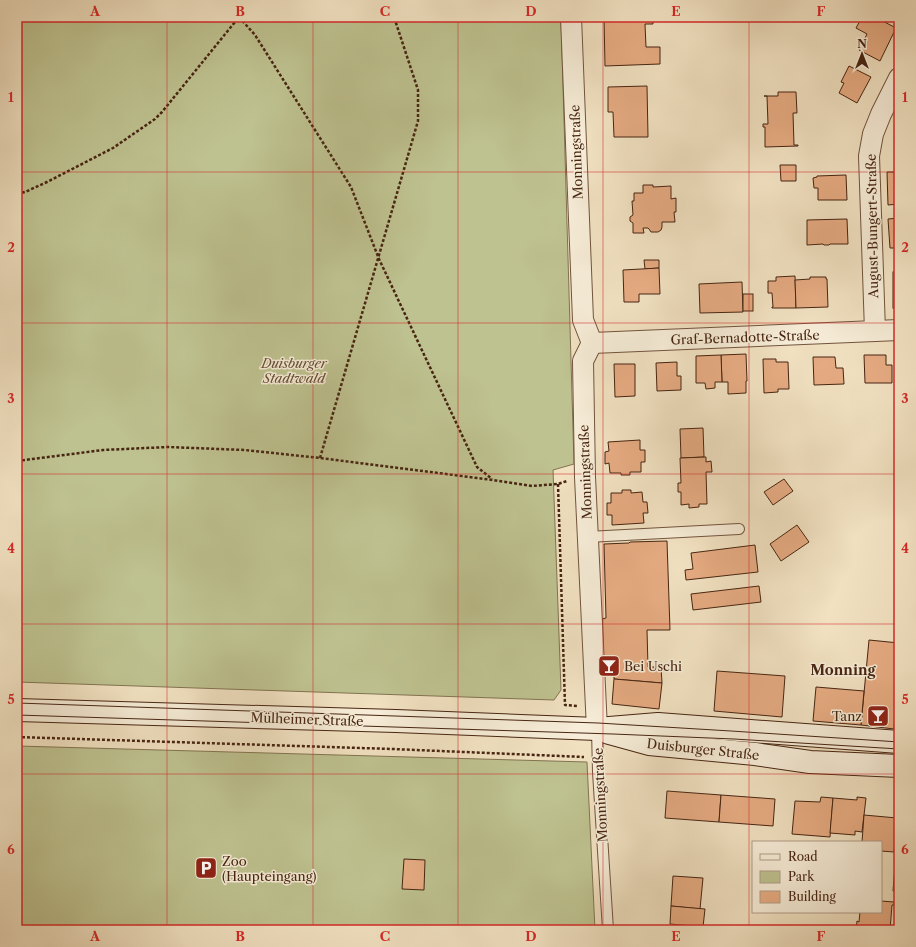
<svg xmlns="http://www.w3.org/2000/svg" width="916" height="947" font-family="'Libre Caslon Text',serif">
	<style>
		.green { fill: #bec290; stroke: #827451 }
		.building { fill: #e6ab82; stroke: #472512 }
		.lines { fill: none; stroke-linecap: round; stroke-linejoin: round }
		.service-casing { stroke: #72543e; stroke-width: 12 }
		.minor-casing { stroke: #72543e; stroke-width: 22 }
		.secondary-casing { stroke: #472512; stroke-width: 24 }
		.path { stroke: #472512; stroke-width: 2.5; stroke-dasharray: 3 2; stroke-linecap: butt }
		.service { stroke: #f6ecd7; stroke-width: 10 }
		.minor { stroke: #f6ecd7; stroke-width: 20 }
		.secondary { stroke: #f6ecd7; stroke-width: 22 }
		.tram { stroke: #472512; stroke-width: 1 }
		.grid { fill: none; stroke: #d62828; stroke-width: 1; stroke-opacity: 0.55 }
		.labels { text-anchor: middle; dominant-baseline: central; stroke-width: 3; stroke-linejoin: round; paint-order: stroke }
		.street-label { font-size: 13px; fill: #472512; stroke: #f6ecd7 }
		.park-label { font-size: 13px; font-style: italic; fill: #654c32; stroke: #f6ecd7 }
		.poi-label { font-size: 13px; fill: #472512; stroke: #f6ecd7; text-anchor: start }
		.neighbourhood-label { font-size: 14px; font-weight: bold; fill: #472512; stroke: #f6ecd7 }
		.neatline { fill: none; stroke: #d62828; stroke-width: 1.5 }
		.grid-label { font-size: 13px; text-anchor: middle; font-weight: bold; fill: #d62828 }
	</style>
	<rect width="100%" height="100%" fill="#f1e1c1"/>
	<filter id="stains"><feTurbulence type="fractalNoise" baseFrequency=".005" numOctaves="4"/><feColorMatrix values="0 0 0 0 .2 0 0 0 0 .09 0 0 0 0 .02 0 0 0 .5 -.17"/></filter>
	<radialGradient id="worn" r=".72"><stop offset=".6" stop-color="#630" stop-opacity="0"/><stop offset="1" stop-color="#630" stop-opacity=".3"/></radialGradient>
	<g class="green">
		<path d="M17,17H561L574,464L553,470L561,690L554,700L17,682Z"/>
		<path d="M17,746L587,762L595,930H17Z"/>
	</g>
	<g class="building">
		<path d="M604,17H653V24H645L646,47H660V64L605,66Z"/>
		<path d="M862,17H875L896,28L880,61L859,50L867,34L856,28Z"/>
		<path d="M849,66L871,77L857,103L839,93L844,83L841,82Z"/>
		<path d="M647,86L648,137H614L613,112H608V87Z"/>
		<path d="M778,92H796L797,113H793L794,145H798V146L765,147V127H763V124H768L767,96H764H778Z"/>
		<path d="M780,165H796V181H781Z"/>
		<path d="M887,172H899V204L888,205Z"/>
		<path d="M846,175L847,200H818V188H814L813,178L817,177V176Z"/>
		<path d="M643,185H653V187L671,186V199L676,198V212H674L675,222H662V227L661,230L658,232H651L649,229L648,228H643L644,233H633V223L630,221V217L633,215L632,201H634V193H643Z"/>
		<path d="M899,218V248H890L888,219Z"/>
		<path d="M847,219L848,244H830L829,245H824L823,244L807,245V220Z"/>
		<path d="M644,260H659V268L645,269Z"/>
		<path d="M659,268L660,294H639V302H624L623,270Z"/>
		<rect x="893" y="272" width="6" height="36"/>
		<path d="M795,276L796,308H772V307H773L772,293H768V281H776V277Z"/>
		<path d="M810,277H826V279H827L828,307L796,308L795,280L810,279Z"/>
		<path d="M742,282L743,312L700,313L699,284Z"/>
		<rect x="743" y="294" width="10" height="17"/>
		<path d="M746,354L747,381H746V393L728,394V382H722L721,355Z"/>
		<path d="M721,355L722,382H715V388L706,389L705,383H696V356Z"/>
		<path d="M864,355H886V365H892V383H865Z"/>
		<path d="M813,357H835L836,368H843L844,384L814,385Z"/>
		<path d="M763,359H776V362H788L789,389H778V392L764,393Z"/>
		<path d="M677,362V376H681V390L657,391L656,363Z"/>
		<path d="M614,364H635V396L615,397Z"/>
		<path d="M703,428L704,457L681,458L680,429Z"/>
		<path d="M640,440V450H645V462H641V472H630V475H621V473H610L609,463L605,464V452L609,451L608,442Z"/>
		<path d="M706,457V462L711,461L712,472H706L707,504H699V507L689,508V504L681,505V492H678V483H681L680,458Z"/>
		<path d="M784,479L793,491L773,505L764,492Z"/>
		<path d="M622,490H631V493L642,492L643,502H647L648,513H643L644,523L612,525V515H607V503H611V493H622Z"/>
		<path d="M797,525L809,542L781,561L770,544Z"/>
		<path d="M667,541L670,630H647L648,667H661L662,683L614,679V670L604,671L602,619L606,618L604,544L629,543L630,542Z"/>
		<path d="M755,545L758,572L686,580L685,570L693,569L691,553Z"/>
		<path d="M759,586L761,602L693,610L691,594Z"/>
		<path d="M869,640L899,643V670L894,729L861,725Z"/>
		<path d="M717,671L785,676L782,717L714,711Z"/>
		<path d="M614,679L662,683L659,709L612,704Z"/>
		<path d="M816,687L864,691L861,725L813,721Z"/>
		<path d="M897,692L899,693V719H895Z"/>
		<path d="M667,791L721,795L719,822L665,818Z"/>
		<path d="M721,795L775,799L773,826L719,822Z"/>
		<path d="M821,797L833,798L830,837L792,834L795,801L820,802Z"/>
		<path d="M857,797L866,798L862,832L855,831V835L830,833L833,798L857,800Z"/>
		<path d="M864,815L897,818L894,852L881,851V842H862Z"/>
		<path d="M404,859L425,860L424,890L402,889Z"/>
		<path d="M895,866L899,867V892L893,891Z"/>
		<path d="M673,876L703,878L700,909L671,906Z"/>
		<path d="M881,901L894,902V905H892L890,930H856L857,921L859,922L860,912H881Z"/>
		<path d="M671,906L705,909L703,927L670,924Z"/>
	</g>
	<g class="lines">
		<g class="service-casing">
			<g id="service">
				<path d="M587,537L739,529"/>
				<path d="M597,729L598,772L608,930"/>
			</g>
		</g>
		<g class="minor-casing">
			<g id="minor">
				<path d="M571,17L583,320L592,343L583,361L585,477L597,729"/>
				<path d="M875,331L869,156L873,134L881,114L899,78"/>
				<path d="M592,343L899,330"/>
			</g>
		</g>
		<g class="secondary-casing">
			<g id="secondary">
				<path d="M17,710L396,721L597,729L658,724L899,742"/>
				<path d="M609,733L649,744L755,754L810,762L899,766"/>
			</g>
		</g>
		<g class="path">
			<path d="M239,17L255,35L351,187L379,259L477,467L492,479"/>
			<path d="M17,194L25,192L47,182L113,148L155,119L162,112L239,17"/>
			<path d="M320,458L418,121V90L394,17"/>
			<path d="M17,461L103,450L168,447L245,450L320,458L493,480L532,486L558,484L567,481"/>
			<path d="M558,484L565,705L577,706"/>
			<path d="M17,737L392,749L584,757"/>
		</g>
		<use href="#service" class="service"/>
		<use href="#minor" class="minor"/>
		<use href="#secondary" class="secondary"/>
		<g class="tram">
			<path d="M17,703L598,723L731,731L899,742"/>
			<path d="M17,715L613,734L734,739L899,749"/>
		</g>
	</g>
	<path class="grid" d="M167,17V930M313,17V930M458,17V930M603,17V930M749,17V930M17,172H899M17,323H899M17,474H899M17,624H899M17,774H899"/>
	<defs>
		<g id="bar-square" transform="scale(1.15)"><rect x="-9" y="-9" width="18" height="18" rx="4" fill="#8f2418" stroke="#f6ecd7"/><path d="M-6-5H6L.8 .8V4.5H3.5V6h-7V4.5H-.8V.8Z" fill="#fff"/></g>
		<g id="parking-square" transform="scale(1.15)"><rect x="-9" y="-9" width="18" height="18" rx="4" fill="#8f2418" stroke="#f6ecd7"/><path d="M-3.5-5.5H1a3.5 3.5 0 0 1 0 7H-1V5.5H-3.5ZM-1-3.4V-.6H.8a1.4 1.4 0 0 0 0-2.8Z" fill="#fff"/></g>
	</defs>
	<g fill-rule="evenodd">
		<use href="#bar-square" x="609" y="666"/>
		<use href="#bar-square" x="878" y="716"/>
		<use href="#parking-square" x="206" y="868"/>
	</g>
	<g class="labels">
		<g class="street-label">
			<text transform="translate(576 152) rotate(-92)">Monningstraße</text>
			<text transform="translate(872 226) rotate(-91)">August-Bungert-Straße</text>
			<text transform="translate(745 337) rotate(-2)">Graf-Bernadotte-Straße</text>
			<text transform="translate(585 472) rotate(-92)">Monningstraße</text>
			<text transform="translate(307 719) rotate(2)">Mülheimer Straße</text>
			<text transform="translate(703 749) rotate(6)">Duisburger Straße</text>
			<text transform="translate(600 795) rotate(-93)">Monningstraße</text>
		</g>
		<g class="park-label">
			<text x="294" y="363">Duisburger<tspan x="294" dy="15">Stadtwald</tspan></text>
		</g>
		<g class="poi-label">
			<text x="624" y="666">Bei Uschi</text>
			<text x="862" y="716" text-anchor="end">Tanz</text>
			<text x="222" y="861">Zoo<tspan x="222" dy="15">(Haupteingang)</tspan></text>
		</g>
		<g class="neighbourhood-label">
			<text x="843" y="670">Monning</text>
		</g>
	</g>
	<rect width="916" height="947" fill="none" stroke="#f1e1c1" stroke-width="44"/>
	<rect x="752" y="841" width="130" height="72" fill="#f6ecd7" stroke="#b09c88"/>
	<rect x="760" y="854" width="20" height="6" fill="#f6ecd7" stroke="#b09c88"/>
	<text x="788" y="861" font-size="12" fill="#472512">Road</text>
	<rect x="760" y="871" width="20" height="12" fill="#bec290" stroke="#b09c88"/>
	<text x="788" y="881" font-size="12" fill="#472512">Park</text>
	<rect x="760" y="891" width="20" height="12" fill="#e6ab82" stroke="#b09c88"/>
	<text x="788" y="901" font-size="12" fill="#472512">Building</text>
	<g transform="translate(862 54)" stroke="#f6ecd7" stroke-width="3" paint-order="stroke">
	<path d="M0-3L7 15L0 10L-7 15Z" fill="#472512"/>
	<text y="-6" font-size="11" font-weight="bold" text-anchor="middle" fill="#472512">N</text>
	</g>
	<rect x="22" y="22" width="872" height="903" class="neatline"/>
	<g class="grid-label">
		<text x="95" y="16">A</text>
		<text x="240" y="16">B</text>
		<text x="385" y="16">C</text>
		<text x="531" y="16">D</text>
		<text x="676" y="16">E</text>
		<text x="821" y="16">F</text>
		<text x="11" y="102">1</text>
		<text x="905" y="102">1</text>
		<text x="11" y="252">2</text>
		<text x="905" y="252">2</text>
		<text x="11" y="403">3</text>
		<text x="905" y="403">3</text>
		<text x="11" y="553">4</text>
		<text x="905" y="553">4</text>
		<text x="11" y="704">5</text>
		<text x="905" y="704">5</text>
		<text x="11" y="854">6</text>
		<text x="905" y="854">6</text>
		<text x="95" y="941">A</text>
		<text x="240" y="941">B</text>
		<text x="385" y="941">C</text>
		<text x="531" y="941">D</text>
		<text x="676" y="941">E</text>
		<text x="821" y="941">F</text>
	</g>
	<rect width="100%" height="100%" filter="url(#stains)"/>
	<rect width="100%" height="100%" fill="url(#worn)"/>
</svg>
